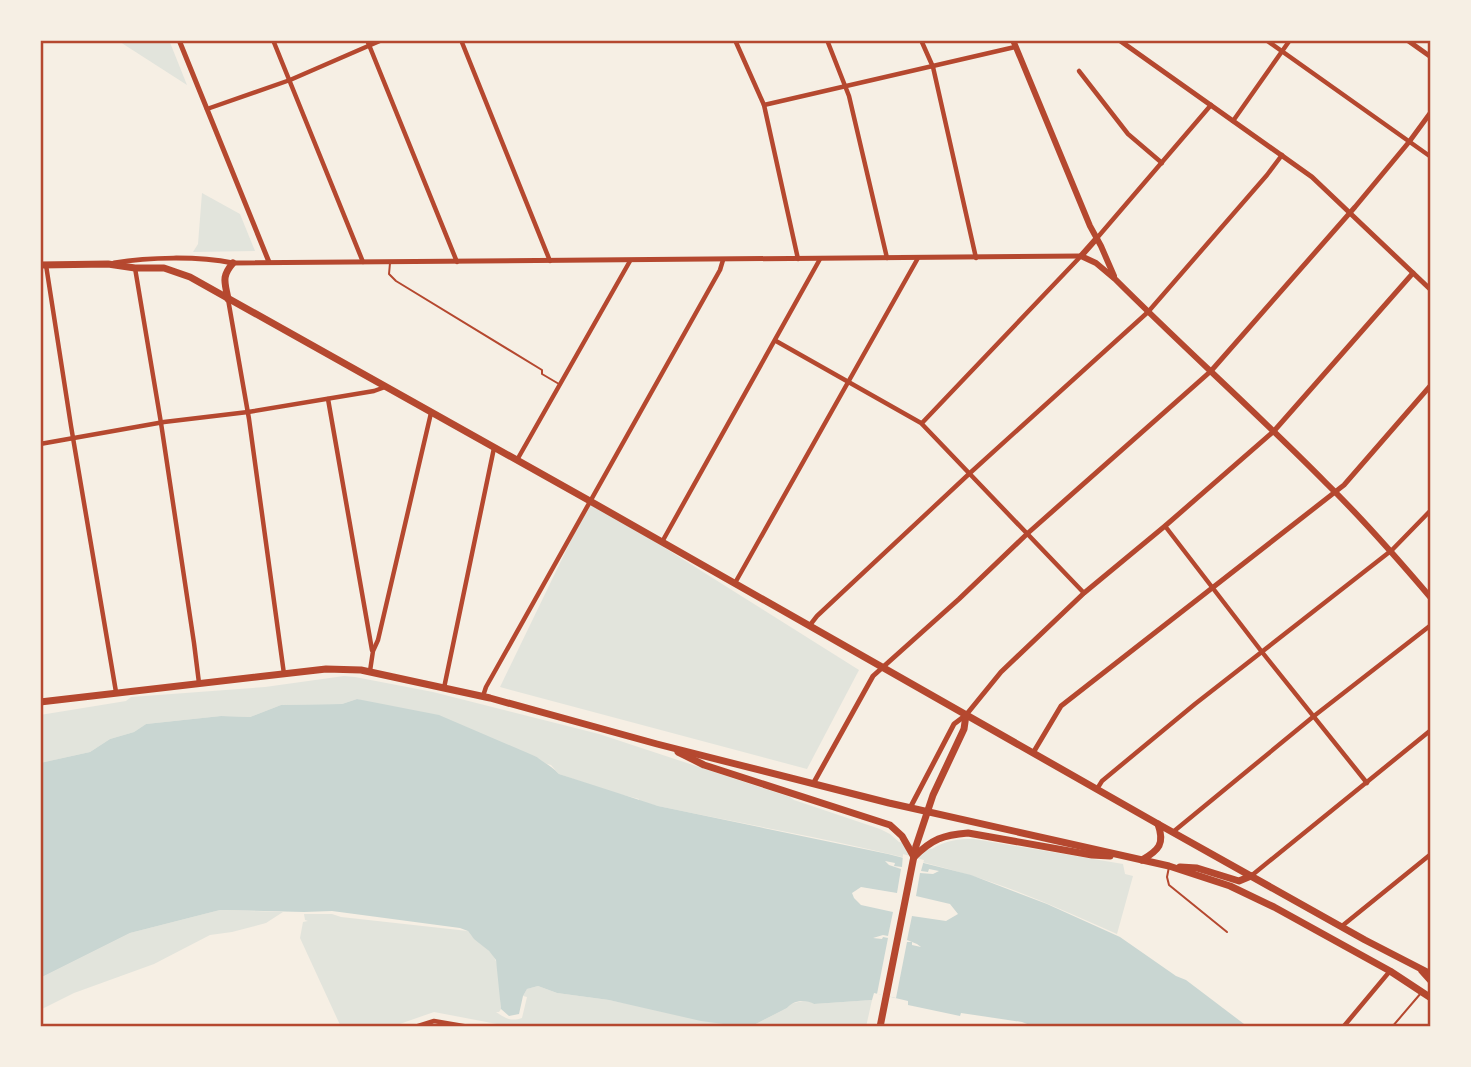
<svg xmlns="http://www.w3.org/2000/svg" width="1471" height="1067" font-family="'Noto Sans',sans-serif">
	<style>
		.green { fill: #e2e4dc }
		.water { fill: #c9d6d2 }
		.pier { fill: #f6efe4 }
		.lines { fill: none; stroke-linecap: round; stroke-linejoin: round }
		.service { stroke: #b5482f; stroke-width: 2 }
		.minor { stroke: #b5482f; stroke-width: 4.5 }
		.tertiary { stroke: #b5482f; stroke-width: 5 }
		.secondary { stroke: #b5482f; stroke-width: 6 }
		.primary { stroke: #b5482f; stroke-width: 7 }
		.neatline { fill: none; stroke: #b5482f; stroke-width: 2.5 }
	</style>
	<rect width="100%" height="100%" fill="#f6efe4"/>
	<g class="green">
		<path d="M117,40H169L187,85Z"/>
		<path d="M202,193L240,214L255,251L193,252L198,244Z"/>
		<path d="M590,501L859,670L807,769L500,687Z"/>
		<path d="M344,676L355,677L433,692L599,734L790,797L794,800L880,829L890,834L899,842L932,849C946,840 958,839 974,839L1123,864L1125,874L1133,876L1117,934C1069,913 1020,890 969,875C869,845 761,828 658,806L639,801V799L611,792L559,774L551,765L544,763L537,757L357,699L342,704L281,705L250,717L221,716L146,724L134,732L110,739L90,752L40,763V715L126,701L131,697L265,687Z"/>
		<path d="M220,910L283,912L266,923L232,932L210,935L154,964L74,993L40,1010V978L130,933Z"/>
		<path d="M304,914H332L341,917L468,931C475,941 490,949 495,959C500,968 500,998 501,1009L499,1012H496C505,1018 511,1022 522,1018L527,997L523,996L527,989L538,986L557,993L609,1000L746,1027H513L434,1012L391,1027H341L300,938L303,922L308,921L305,920Z"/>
		<path d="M807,1000L814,1004L872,1000L866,1027H750L787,1008L790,1004Z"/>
	</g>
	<path class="water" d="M357,699L439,715L537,757C545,764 552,766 559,774L658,806L888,854L971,875L1047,904L1120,937L1176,976L1186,980L1248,1027H1035L1022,1022L961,1013L960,1016L908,1005V1001L874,993L872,1000L814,1004C806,999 793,1000 787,1008L750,1027H746L701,1021L609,1000L557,993L538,986L527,989L523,996L519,1014L509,1016L501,1009L496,960L489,951L474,939L468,931L460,928L332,911L304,912L220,910L130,933L40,978V763L90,752L110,739L134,732L146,724L221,716L250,717L281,705L342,704Z"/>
	<path class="pier" d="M903,854L924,860L921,871L928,872L929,869L939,871L933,874L920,873L916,896L950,904L958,914L946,921L912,916L907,940L917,944L921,947L912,945V942H907L896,998L877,994L888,938L883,937L882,939L873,938L883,935L888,936L893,912L861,905L854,898L852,893L861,887L897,893L901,869L889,865L885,861L895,863L894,866L902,867Z"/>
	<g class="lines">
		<g class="service">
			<path d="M390,263L389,274L396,281L542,370V374L559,384"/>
			<path d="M1169,867L1167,877L1169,885L1227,932"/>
			<path d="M1392,1027L1421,993"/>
		</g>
		<g class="minor">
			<path d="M273,40L363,262"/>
			<path d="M367,40L457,262"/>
			<path d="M461,40L550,261"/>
			<path d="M735,40L764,105L798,259"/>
			<path d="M827,40L849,96L887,258"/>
			<path d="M921,40L933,67L976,258"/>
			<path d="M1266,40L1431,157"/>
			<path d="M1079,71L1128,134L1162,163"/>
			<path d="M764,105L1015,47"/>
			<path d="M207,109L290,80L382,40"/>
			<path d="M1233,121L1290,40"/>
			<path d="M1097,238L1211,105"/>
			<path d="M46,265L71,426L116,692"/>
			<path d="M135,268L161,423L194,643L199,683"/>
			<path d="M228,299L249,419L284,674"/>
			<path d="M776,341L921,423L1084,593"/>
			<path d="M328,399L372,650"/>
			<path d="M922,423L1081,256"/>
			<path d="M40,444L164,422L248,412L374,391L385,387"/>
			<path d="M517,460L630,261"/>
			<path d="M1165,526L1262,652L1367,783"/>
			<path d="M662,542L820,259"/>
			<path d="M735,583L918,258"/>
			<path d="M810,625L817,616L970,473L1148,312L1267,175L1282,155"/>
			<path d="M370,671L373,651L378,640L431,413"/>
			<path d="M444,688L494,448"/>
			<path d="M483,696L486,687L720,270L723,260"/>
			<path d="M1097,789L1102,781L1195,704L1392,550L1431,510"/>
			<path d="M1173,832L1314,716L1431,625"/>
			<path d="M1251,876L1431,730"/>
			<path d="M1342,926L1431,854"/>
			<path d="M1344,1026L1390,971"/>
			<path d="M415,1027L434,1021L469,1027"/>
		</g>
		<g class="tertiary">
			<path d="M179,40L269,262"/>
			<path d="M1119,40L1312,177L1431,290"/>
			<path d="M1407,40L1431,57"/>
			<path d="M114,263C149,257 198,256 233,263L1081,256"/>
			<path d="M1033,753L1061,706L1344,485L1431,385"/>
			<path d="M813,784L873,676L959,599L1028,533L1211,371L1355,207L1409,142L1431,112"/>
			<path d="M910,808L954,724L966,715L1001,672L1084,593L1165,526L1274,431L1413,273"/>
		</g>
		<g class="secondary">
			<path d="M1013,40L1090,226L1101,246L1114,276"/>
			<path d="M1097,238L1081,256L1096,263L1115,279C1184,348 1257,413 1326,483C1363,519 1397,558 1431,598"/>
		</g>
		<g class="primary">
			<path d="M40,265L108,264L135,268H164L190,277L590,501L1158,824L1365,940L1431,974"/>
			<path d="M228,299C225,282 221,277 233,263"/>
			<path d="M40,702L326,669L361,670L490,698L657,744L889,803L1169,866L1230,886L1274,907L1390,971L1431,998"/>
			<path d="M678,752L704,765L890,825L902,836L914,857"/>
			<path d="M914,857C932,839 943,835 968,833L1092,855L1110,856"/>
			<path d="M1142,860C1159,850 1165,844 1158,824"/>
			<path d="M1180,867L1197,868L1239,881L1251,876"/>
			<path d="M1422,971L1431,981"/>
			<path d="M880,1027L916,846L933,795L964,729L966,715"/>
		</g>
	</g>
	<rect width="1471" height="1067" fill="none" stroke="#f6efe4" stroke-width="84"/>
	<rect x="42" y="42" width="1387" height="983" class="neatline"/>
</svg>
